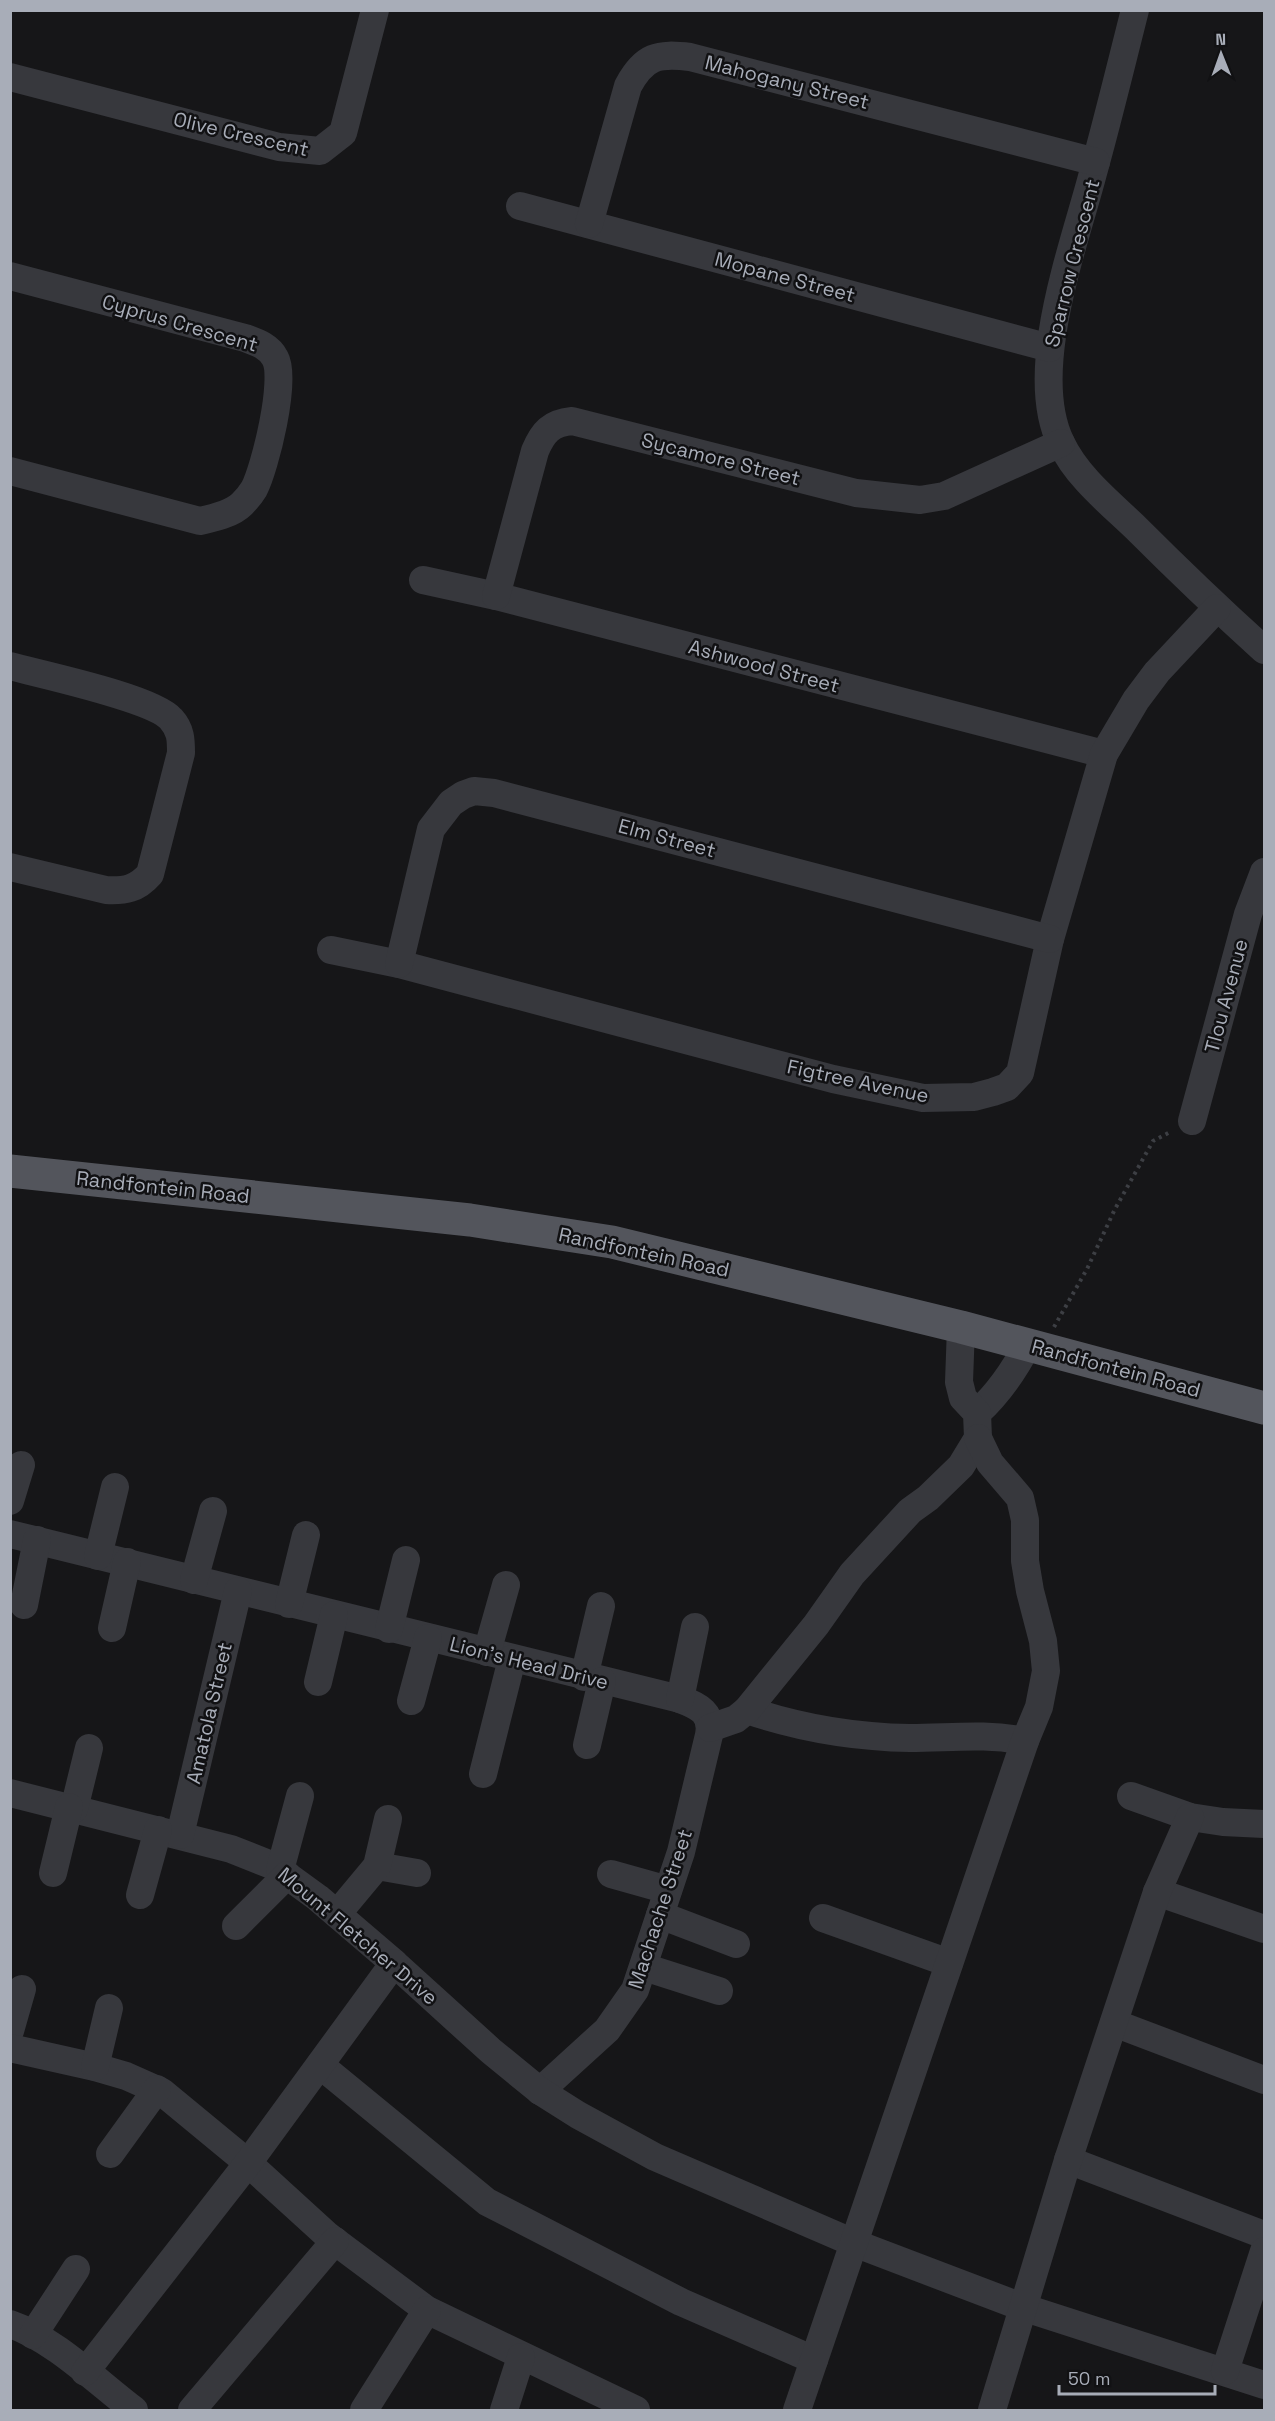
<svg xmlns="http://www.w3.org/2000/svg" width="1275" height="2421" font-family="'Space Grotesk',sans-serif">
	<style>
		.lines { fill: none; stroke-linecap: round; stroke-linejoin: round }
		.path { stroke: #3d3f44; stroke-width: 4; stroke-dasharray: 3 4.5; stroke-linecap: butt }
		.minor { stroke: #37383d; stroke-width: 28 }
		.major { stroke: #53555c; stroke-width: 33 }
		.labels { text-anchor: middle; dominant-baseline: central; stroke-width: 5; stroke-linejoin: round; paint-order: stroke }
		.street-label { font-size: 20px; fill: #a8adb8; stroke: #111113 }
	</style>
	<rect width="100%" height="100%" fill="#161618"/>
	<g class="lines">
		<path class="path" d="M1054,1327L1087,1269L1115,1209L1153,1141L1172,1131"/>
		<g class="minor">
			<path d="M1135,10C1121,65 1108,119 1093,173C1074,246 1026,372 1061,443C1077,477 1110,503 1136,528C1178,570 1221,611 1264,650"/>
			<path d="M10,77L279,147L320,151L343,133L375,10"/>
			<path d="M520,206L1050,348"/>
			<path d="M589,224L628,86C644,56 658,53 690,57L1096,162"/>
			<path d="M10,276L245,338C256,342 269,346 275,358C287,379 265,468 254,489C251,494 246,500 242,504C232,514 214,518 200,521L10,471"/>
			<path d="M423,580L496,596L1104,754"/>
			<path d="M496,596L535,451C543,432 551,423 572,421L856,493L920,500L944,496L1061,443"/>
			<path d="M10,666C43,675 153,698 171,719C181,730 181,740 181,753L150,874C137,889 125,891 106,890L10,867"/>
			<path d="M331,950L399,964L833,1079L923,1098L974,1097L993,1092L1007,1087L1020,1073L1050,939L1104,754L1136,700L1157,672L1217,608"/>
			<path d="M399,964L431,829L451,803L463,795L474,791L494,793L1050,939"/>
			<path d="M1192,1121L1248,914L1264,872"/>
			<path d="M977,1413C999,1393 1014,1371 1028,1344"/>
			<path d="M10,1501L21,1465"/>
			<path d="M10,1534L680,1699C699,1706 713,1713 709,1735L681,1852L635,1990L607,2030L540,2091"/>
			<path d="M98,1556L115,1487"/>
			<path d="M194,1580L213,1511"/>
			<path d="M289,1604L306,1535"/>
			<path d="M24,1605L37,1540"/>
			<path d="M112,1628L127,1562"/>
			<path d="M389,1629L406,1560"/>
			<path d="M487,1652L506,1585"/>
			<path d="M584,1677L601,1606"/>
			<path d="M318,1682L334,1615"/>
			<path d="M680,1699L695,1627"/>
			<path d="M411,1701L428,1638"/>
			<path d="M747,1710C800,1728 854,1737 910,1738C950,1738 985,1733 1025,1741"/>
			<path d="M710,1728L736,1719L747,1710L816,1625L852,1574L910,1511L928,1498L961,1466L978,1438L977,1413L963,1398L959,1382L961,1327"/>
			<path d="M587,1745L602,1681"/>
			<path d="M483,1774L512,1659"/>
			<path d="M10,1793L231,1849L274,1866L318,1898L394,1963L491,2051L540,2091L578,2115L655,2157L854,2243L1022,2307L1264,2385"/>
			<path d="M1131,1796L1190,1817L1223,1822L1264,1824"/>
			<path d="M74,1809L89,1748"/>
			<path d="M180,1835L238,1591"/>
			<path d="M377,1866L417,1873"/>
			<path d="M280,1870L300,1796"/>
			<path d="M53,1873L69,1807"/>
			<path d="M611,1874L668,1890"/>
			<path d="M1157,1892L1264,1929"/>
			<path d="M140,1895L158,1830"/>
			<path d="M337,1914L377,1866L388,1819"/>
			<path d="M660,1915L736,1944"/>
			<path d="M823,1918L949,1963"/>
			<path d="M236,1926L287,1875"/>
			<path d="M644,1967L719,1991"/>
			<path d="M1114,2023L1264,2080"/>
			<path d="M10,2031L22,1989"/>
			<path d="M10,2048L95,2067L126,2076L162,2092L248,2163L328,2236L427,2310L636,2410"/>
			<path d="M320,2065L487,2202L681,2302L814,2360"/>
			<path d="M95,2067L109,2008"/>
			<path d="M110,2154L157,2089"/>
			<path d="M1068,2160L1264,2235"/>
			<path d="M10,2324C54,2339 97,2382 134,2410"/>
			<path d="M33,2335L76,2269"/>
			<path d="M1225,2371L1264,2251"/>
			<path d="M85,2372L248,2163L394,1963"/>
			<path d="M192,2410L335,2241"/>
			<path d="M364,2410L427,2310"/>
			<path d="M504,2410L521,2357"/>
			<path d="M797,2410L1025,1741L1039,1707L1046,1671L1043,1641L1030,1591L1025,1561V1520L1020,1498L990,1463L978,1438"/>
			<path d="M992,2410L1068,2160L1157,1892L1190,1817"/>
		</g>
		<path class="major" d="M10,1171L470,1220L612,1242L961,1327L1264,1408"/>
	</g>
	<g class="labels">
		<g class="street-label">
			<text transform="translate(787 82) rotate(14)">Mahogany Street</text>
			<text transform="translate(241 134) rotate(13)">Olive Crescent</text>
			<text transform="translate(1072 263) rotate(-76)">Sparrow Crescent</text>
			<text transform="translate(785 277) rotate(15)">Mopane Street</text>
			<text transform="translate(180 323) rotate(16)">Cyprus Crescent</text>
			<text transform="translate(721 459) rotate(14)">Sycamore Street</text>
			<text transform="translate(764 666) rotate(15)">Ashwood Street</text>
			<text transform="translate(667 838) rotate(15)">Elm Street</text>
			<text transform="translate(1226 996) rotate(-75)">Tlou Avenue</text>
			<text transform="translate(858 1081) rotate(12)">Figtree Avenue</text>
			<text transform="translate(163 1187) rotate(6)">Randfontein Road</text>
			<text transform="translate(644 1252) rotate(12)">Randfontein Road</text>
			<text transform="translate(1116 1368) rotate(15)">Randfontein Road</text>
			<text transform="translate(529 1663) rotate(14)">Lion's Head Drive</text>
			<text transform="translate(209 1713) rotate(-77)">Amatola Street</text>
			<text transform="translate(660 1909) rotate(-72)">Machache Street</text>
			<text transform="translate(358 1936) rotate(40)">Mount Fletcher Drive</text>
		</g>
	</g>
	<rect width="1275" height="2421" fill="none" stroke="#a8adb8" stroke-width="24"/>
	<g transform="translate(1221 54) rotate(359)" stroke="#111113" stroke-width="4.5" paint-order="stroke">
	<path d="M0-4.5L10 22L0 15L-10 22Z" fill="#a8adb8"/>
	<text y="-9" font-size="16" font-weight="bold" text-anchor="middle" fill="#a8adb8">N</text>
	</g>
	<path d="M1059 2385v9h156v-9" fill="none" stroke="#a8adb8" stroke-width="3"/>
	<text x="1068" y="2385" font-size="18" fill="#a8adb8" stroke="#111113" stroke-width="4.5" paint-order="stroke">50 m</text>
</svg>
